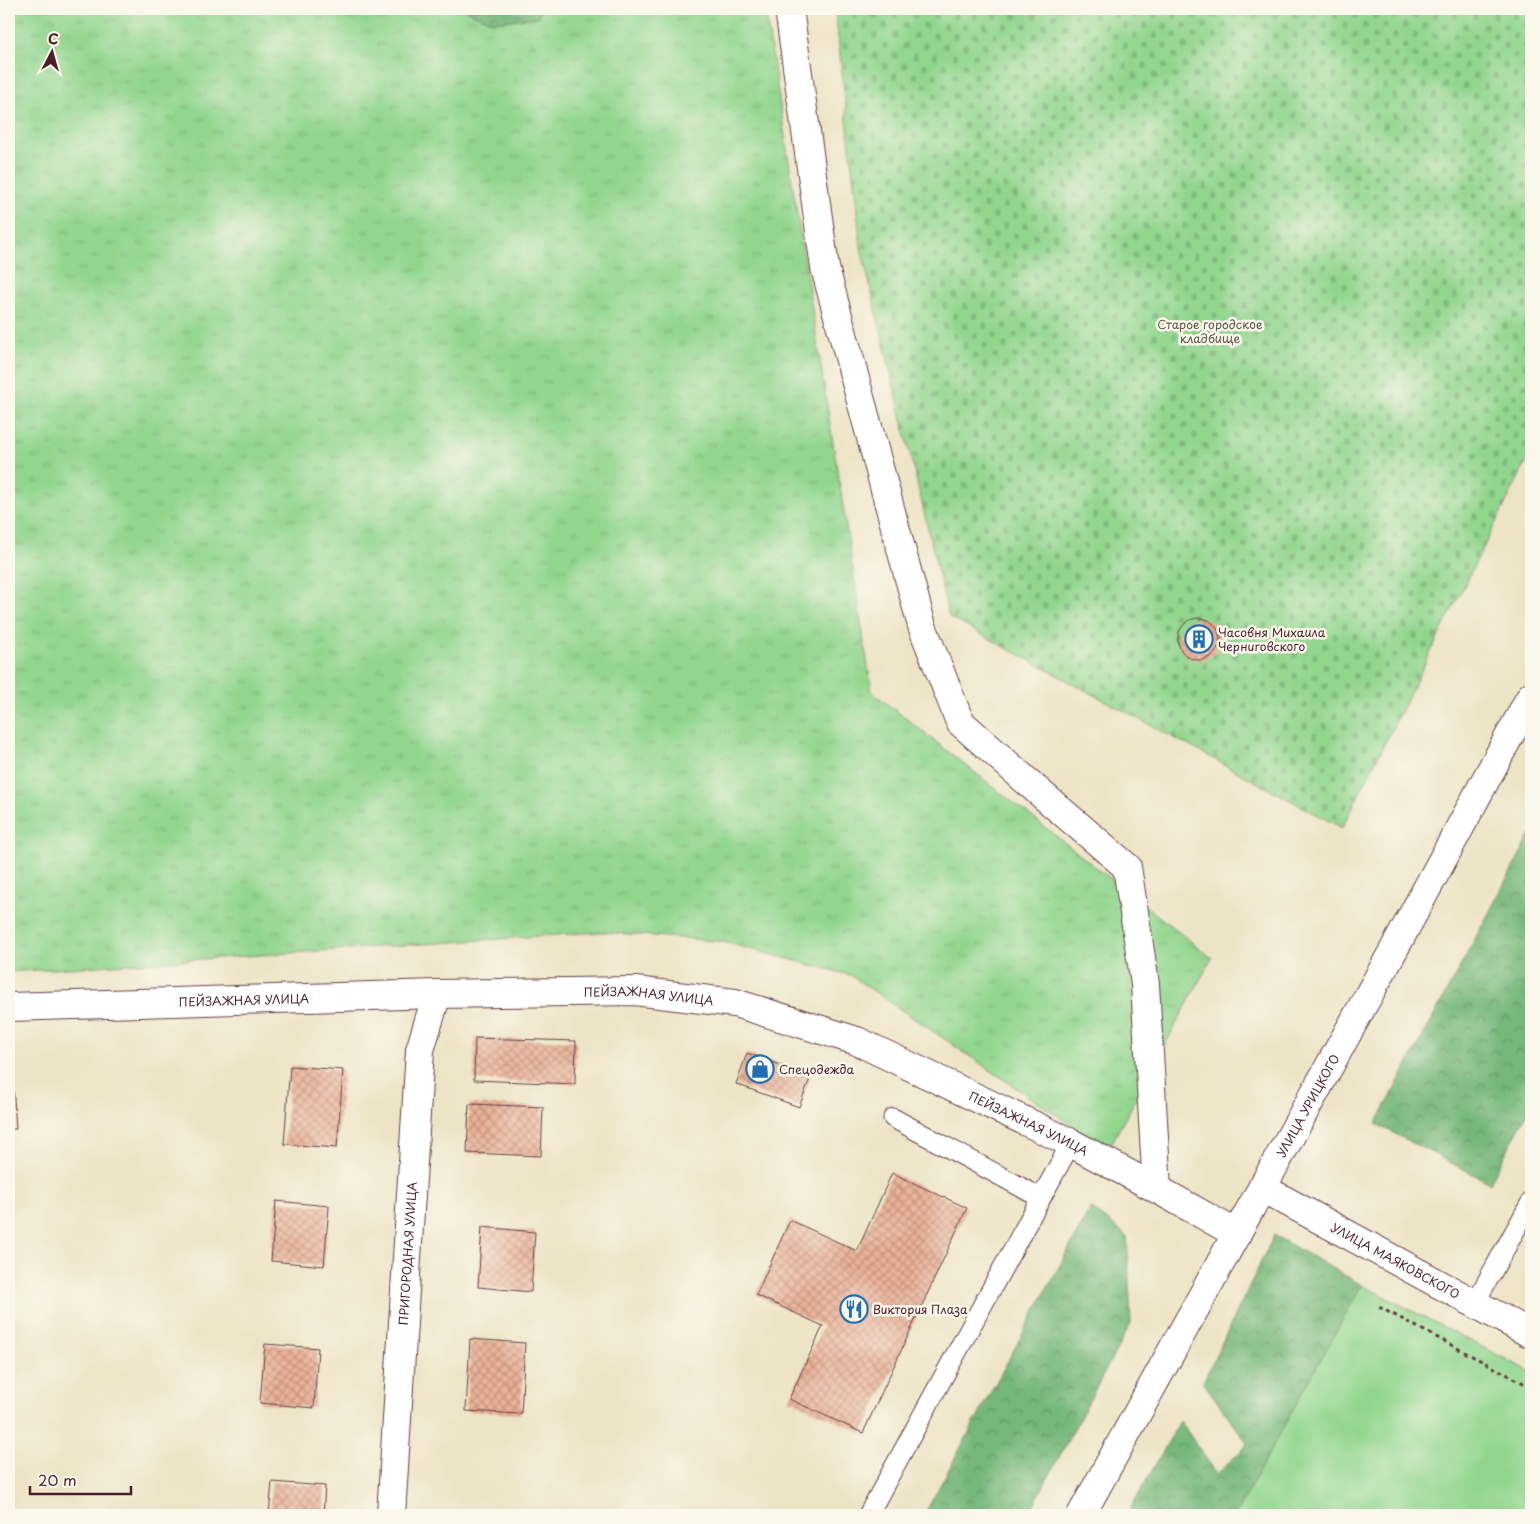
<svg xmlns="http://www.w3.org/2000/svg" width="1540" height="1524" font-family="'Playpen Sans',sans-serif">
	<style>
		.grass { fill: url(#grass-tufts); stroke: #6e7a5c }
		.forest { fill: url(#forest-crowns); stroke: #606b52 }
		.cemetery { fill: url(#cemetery-stones); stroke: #6e7a5c }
		.park { fill: #92d68e; stroke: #6e7a5c }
		.building { fill: url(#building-cross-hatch) }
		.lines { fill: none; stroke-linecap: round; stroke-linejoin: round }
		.lane-casing { stroke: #623d42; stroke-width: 21 }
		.street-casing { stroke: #623d42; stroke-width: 30 }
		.secondary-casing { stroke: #623d42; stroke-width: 30 }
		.primary-casing { stroke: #623d42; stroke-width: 30 }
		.path { stroke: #623d42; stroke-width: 3; stroke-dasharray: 4 4; stroke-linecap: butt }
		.lane { stroke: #fff; stroke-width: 19 }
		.street { stroke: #fff; stroke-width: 28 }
		.secondary { stroke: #fff; stroke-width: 28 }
		.primary { stroke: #fff; stroke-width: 28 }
		.labels { text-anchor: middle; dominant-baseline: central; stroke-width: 5; stroke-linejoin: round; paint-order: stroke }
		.park-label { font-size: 12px; fill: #605649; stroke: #fbf7ec }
		.poi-label { font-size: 12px; fill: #4a1f2b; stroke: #fbf7ec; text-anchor: start }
		.street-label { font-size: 12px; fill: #4a1f2b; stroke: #fbf7ec }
	</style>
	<defs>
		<pattern id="grass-tufts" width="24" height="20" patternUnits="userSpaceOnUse" patternTransform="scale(1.25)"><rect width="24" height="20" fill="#92d68e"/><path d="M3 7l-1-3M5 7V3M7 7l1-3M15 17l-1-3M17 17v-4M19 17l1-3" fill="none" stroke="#7fb77b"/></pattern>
		<pattern id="forest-crowns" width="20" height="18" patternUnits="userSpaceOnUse" patternTransform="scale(1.25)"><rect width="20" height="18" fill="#75b779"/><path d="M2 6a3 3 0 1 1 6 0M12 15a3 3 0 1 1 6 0" fill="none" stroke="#629463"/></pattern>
		<pattern id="cemetery-stones" width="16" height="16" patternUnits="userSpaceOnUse" patternTransform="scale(1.25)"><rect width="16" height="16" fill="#92d68e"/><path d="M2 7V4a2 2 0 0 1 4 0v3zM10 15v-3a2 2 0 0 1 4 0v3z" fill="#7fb77b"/></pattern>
		<pattern id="building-cross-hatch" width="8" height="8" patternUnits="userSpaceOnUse" patternTransform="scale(1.25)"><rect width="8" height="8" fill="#ebb298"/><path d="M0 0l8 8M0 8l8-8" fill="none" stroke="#c0907c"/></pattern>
	</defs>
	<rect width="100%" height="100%" fill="#fbf7ec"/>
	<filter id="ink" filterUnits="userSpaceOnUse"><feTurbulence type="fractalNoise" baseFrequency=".02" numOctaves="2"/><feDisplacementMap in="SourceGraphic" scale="10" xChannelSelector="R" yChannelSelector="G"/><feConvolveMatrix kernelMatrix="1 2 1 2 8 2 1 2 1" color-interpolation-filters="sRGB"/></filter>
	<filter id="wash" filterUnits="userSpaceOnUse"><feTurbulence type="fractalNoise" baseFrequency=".0096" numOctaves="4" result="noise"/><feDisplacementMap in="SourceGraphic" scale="20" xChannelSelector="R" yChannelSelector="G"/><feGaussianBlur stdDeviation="1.12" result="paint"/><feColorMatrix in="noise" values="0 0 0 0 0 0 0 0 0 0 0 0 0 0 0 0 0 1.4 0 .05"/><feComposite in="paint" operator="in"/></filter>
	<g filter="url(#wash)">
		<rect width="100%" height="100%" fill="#ede4c6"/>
		<path class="grass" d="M9,9H765L872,692L1212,958L1108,1150L850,975L719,941L601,932L9,972Z"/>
		<g class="forest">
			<path d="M463,9H540L538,17L493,22Z"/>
			<path d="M1531,834V1106L1490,1183L1376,1124Z"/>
			<path d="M1091,1208L1127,1236L1131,1323L1028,1515H924Z"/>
			<path d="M1274,1235L1362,1285L1235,1515H1127L1180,1421L1217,1474L1248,1444L1203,1382Z"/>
		</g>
		<path class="cemetery" d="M835,9H1531V453L1342,828L949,617L861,248Z"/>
		<path class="park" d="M1362,1285L1531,1372V1515H1235Z"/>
		<g id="blocks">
			<g class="building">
				<circle cx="1199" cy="639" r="21"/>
				<path d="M475,1038L576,1041L575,1084L474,1080Z"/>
				<path d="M747,1053L811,1076L799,1107L736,1084Z"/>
				<path d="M290,1066L343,1070L337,1148L284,1144Z"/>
				<path d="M9,1069H12L16,1129H9Z"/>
				<path d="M469,1104L543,1107L541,1156L467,1153Z"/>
				<path d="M892,1173L967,1208L863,1433L789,1399L823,1326L756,1295L790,1220L857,1251Z"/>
				<path d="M276,1201L329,1206L324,1266L271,1261Z"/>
				<path d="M482,1227L535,1232L531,1292L478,1287Z"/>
				<path d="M470,1339L525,1343L521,1414L466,1411Z"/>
				<path d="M265,1344L318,1348L314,1408L260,1403Z"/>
				<path d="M272,1482L325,1486L323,1515H269Z"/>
			</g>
		</g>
	</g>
	<g filter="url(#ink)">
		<use href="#blocks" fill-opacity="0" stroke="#623d42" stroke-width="1"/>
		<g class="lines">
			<g class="lane-casing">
				<g id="lane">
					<path d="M893,1118L1041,1198"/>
					<path d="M1475,1303L1531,1202"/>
					<path d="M868,1515L1071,1143"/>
				</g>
			</g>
			<g class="street-casing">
				<g id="street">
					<path d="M789,9L825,268L922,626L960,722L1039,792L1127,867L1145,984L1157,1189"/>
					<path id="s1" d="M9,1007L437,994L635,991L735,1003L857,1041L1071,1143L1157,1189L1237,1234"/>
					<path id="s2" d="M391,1515L420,1050L437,994"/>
				</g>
			</g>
			<g class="secondary-casing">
				<g id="secondary">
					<path id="s3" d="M1262,1188L1531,1334"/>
				</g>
			</g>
			<g class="primary-casing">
				<g id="primary">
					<path id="s4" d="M1081,1515L1398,942L1531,696"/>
				</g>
			</g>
			<path class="path" d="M1379,1307L1531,1387"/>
			<use href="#lane" class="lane"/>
			<use href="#street" class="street"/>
			<use href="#secondary" class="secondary"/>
			<use href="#primary" class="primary"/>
		</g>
	</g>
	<defs>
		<g id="building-ring" transform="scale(1.4375)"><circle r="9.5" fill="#fbf7ec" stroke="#1f6fb2" stroke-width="1.5"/><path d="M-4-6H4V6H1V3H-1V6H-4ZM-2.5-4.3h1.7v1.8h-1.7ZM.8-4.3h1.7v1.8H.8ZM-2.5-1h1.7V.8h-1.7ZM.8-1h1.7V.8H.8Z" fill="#1f6fb2"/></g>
		<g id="shop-ring" transform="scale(1.4375)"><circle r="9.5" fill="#fbf7ec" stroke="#1f6fb2" stroke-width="1.5"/><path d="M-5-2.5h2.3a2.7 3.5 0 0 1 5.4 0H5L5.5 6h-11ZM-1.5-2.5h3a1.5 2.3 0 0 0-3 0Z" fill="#1f6fb2"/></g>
		<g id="restaurant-ring" transform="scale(1.4375)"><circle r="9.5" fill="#fbf7ec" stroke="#1f6fb2" stroke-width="1.5"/><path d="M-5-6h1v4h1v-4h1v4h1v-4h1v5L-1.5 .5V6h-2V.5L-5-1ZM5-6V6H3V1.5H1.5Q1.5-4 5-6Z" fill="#1f6fb2"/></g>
	</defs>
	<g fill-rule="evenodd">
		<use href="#building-ring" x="1199" y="639"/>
		<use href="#shop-ring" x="760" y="1069"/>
		<use href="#restaurant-ring" x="854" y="1309"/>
	</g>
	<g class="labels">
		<g class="park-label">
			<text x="1210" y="324">Старое городское<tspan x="1210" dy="14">кладбище</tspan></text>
		</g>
		<g class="poi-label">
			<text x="1218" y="632">Часовня Михаила<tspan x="1218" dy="14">Черниговского</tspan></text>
			<text x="779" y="1069">Спецодежда</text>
			<text x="873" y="1309">Виктория Плаза</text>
		</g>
		<g class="street-label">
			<text stroke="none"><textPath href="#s1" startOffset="640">ПЕЙЗАЖНАЯ УЛИЦА</textPath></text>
			<text stroke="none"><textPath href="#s1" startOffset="235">ПЕЙЗАЖНАЯ УЛИЦА</textPath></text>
			<text stroke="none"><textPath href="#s4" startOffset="468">УЛИЦА УРИЦКОГО</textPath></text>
			<text stroke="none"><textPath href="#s1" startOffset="1045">ПЕЙЗАЖНАЯ УЛИЦА</textPath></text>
			<text stroke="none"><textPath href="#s2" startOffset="262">ПРИГОРОДНАЯ УЛИЦА</textPath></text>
			<text stroke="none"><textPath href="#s3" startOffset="152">УЛИЦА МАЯКОВСКОГО</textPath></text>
		</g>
	</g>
	<rect width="1540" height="1524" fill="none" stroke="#fbf7ec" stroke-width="30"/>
	<g transform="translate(52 52) rotate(6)" stroke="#fbf7ec" stroke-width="4" paint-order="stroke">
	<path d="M0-4L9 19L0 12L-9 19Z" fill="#4a1f2b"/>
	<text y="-8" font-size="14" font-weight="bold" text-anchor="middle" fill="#4a1f2b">С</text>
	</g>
	<path d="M30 1486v8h101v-8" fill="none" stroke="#4a1f2b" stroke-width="2.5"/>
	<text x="38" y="1486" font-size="15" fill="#4a1f2b" stroke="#fbf7ec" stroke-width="4" paint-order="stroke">20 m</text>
</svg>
